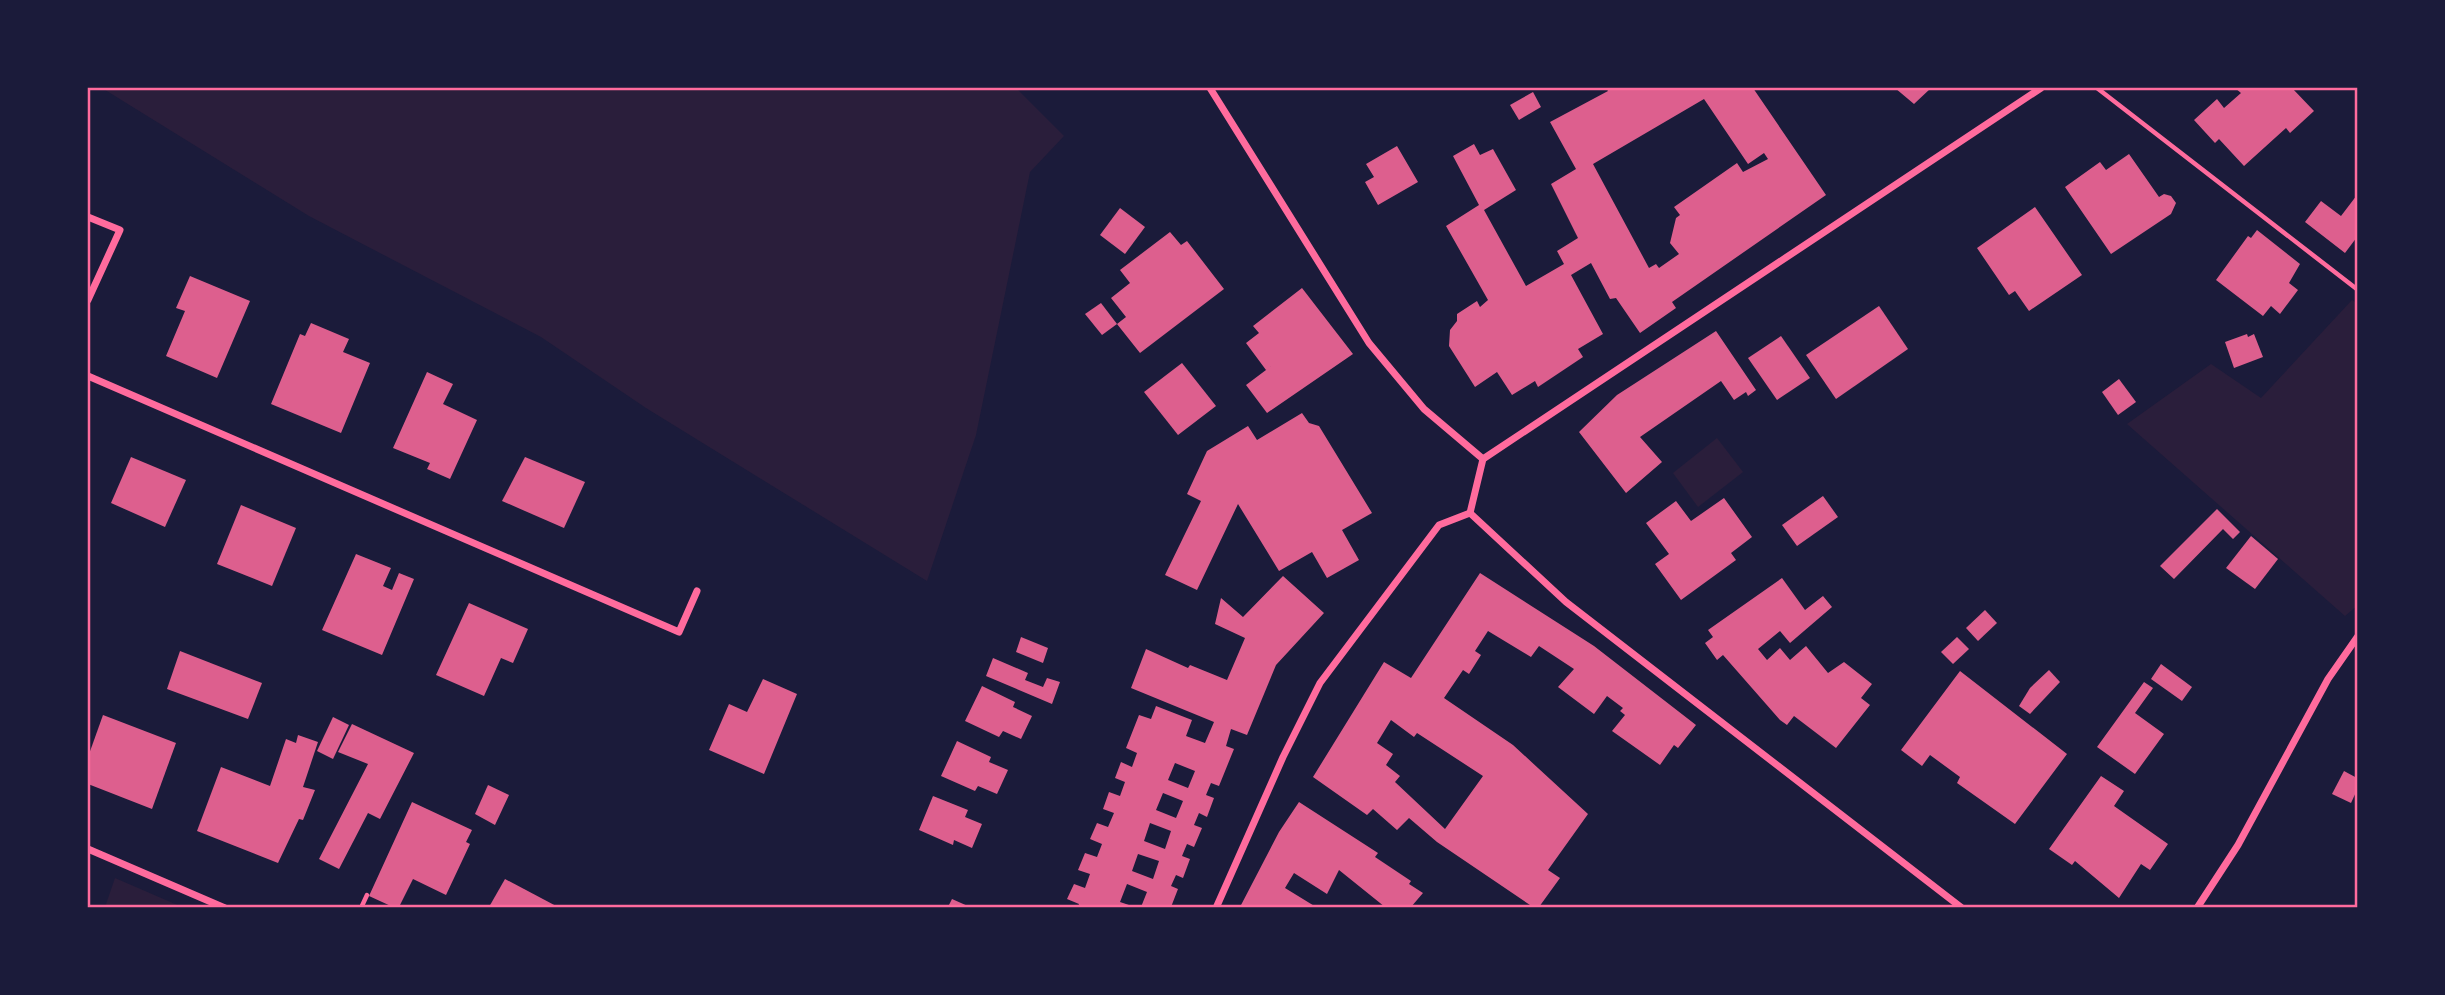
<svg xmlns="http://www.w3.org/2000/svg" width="2445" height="995" font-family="Overpass,sans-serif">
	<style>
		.green { fill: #2a1e3b }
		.building { fill: #dd5f8e; fill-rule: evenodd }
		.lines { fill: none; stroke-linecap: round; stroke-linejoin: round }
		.path { stroke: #ff6b9d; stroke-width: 4.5 }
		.minor { stroke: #ff6b9d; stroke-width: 7 }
		.neatline { fill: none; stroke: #ff6b9d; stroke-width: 2.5 }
	</style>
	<rect width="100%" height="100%" fill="#1b1b3a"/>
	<g class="green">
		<path d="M102,88H1016L1064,136L1030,172L976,435L927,581L646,408L541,337L309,216Z"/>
		<path d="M2352,300L2358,304V605L2345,616L2127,424L2211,364L2261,398Z"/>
		<path d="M1717,438L1743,472L1698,507L1673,473Z"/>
		<path d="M115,878L182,907H105Z"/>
	</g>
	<g class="building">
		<path d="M1606,88H1753L1826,195L1672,302L1676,308L1640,333L1616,298L1610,299L1591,263L1571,275L1603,334L1578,349L1583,357L1538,387L1535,381L1512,395L1497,372L1475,387L1449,346L1450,330L1457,321V314L1477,301L1480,307L1488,300L1446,226L1479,205L1453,156L1474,144L1480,155L1493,149L1516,190L1484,210L1526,286L1564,264L1557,251L1578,238L1551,184L1576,169L1550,122L1608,91ZM1704,99L1748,164L1764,153L1768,159L1743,172L1737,163L1674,207L1680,215L1676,218L1670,243L1679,254L1659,268L1656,264L1649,268L1593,164Z"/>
		<path d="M1895,88H1931L1914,104Z"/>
		<path d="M2235,88H2292L2314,111L2290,133L2286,128L2244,166L2219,139L2215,143L2194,120L2217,99L2224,108L2241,93Z"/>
		<path d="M1533,92L1541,107L1519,120L1510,105Z"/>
		<path d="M1397,146L1418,182L1378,205L1365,182L1374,177L1366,164Z"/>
		<path d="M2129,154L2159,197L2164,194L2171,196L2176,203L2171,214L2111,254L2065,187L2100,162L2106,170Z"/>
		<path d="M2357,195V237L2345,253L2305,222L2321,201L2341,216Z"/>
		<path d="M2035,207L2082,275L2029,311L2015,291L2009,295L1977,248Z"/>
		<path d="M1120,208L1145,227L1125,254L1100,235Z"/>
		<path d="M2257,230L2300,264L2289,283L2298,290L2280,314L2271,306L2263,316L2216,280L2248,236L2251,238Z"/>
		<path d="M1170,232L1181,245L1187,241L1224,289L1140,353L1117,324L1126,317L1111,298L1130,283L1120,270Z"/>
		<path d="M190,276L250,301L217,378L166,356L185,311L176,308Z"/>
		<path d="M1302,288L1353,354L1267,413L1246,385L1282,358L1266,370L1246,343L1259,333L1253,326Z"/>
		<path d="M1101,303L1117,324L1102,335L1085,314Z"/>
		<path d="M1879,306L1908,349L1836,399L1806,355Z"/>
		<path d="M311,323L349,339L343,352L370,363L341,433L271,404L300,334L305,336Z"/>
		<path d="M1716,331L1756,390L1748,396L1746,392L1734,400L1721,381L1640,437L1662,462L1626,493L1579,432L1617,395Z"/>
		<path d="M2247,334L2248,337L2254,334L2263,357L2234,368L2225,342Z"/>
		<path d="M1781,336L1810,378L1777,400L1748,358Z"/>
		<path d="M1182,363L1216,406L1178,435L1144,392Z"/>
		<path d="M427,372L453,384L443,404L477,420L450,479L427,469L430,463L393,448Z"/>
		<path d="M2119,379L2136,402L2118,415L2102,392Z"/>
		<path d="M1302,413L1309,423L1319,426L1372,513L1342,530L1359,560L1327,578L1312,552L1279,571L1238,504L1197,590L1165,575L1201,501L1187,494L1207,451L1248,426L1257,440Z"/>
		<path d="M131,457L186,480L165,527L111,503Z"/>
		<path d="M525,457L585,482L564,528L502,501Z"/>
		<path d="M1823,496L1838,517L1797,546L1782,525Z"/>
		<path d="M1724,498L1752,537L1731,553L1736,560L1681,600L1655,564L1669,554L1646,523L1676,501L1691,521Z"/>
		<path d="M241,505L296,528L272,586L217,564Z"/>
		<path d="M2217,509L2240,532L2233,539L2223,529L2174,579L2160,566Z"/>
		<path d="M2251,536L2278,559L2255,589L2226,568Z"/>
		<path d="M356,554L391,568L383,586L392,590L399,573L414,579L382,655L322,630Z"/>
		<path d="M1480,573L1594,646L1696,725L1678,748L1674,745L1660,765L1612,731L1625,715L1620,711L1623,708L1607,696L1594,714L1558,687L1574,669L1539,646L1531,657L1488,631L1475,651L1481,655L1469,674L1463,670L1444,698L1513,745L1588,814L1548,870L1560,878L1539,907H1533L1437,842L1409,818L1397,830L1373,809L1367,815L1313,777L1384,662L1411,678ZM1391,720L1414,737L1417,733L1483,776L1445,829L1395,782L1400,776L1386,765L1393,754L1377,743Z"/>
		<path d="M1283,576L1324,613L1276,665L1247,735L1231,729L1226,746L1234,749L1219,786L1211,783L1206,795L1214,798L1207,817L1199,813L1194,825L1202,828L1194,847L1187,844L1182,856L1190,859L1183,878L1176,875L1171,886L1178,889L1171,907H1141L1147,892L1127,884L1120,902L1135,907H1078L1079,904L1067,899L1074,884L1085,888L1090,874L1078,870L1085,853L1097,857L1102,844L1090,839L1097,823L1108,827L1114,813L1103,809L1109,792L1120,796L1125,782L1115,778L1121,762L1132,767L1137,753L1126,748L1139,715L1151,719L1156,706L1192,720L1186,736L1205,743L1214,722L1131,688L1146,649L1188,668L1190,665L1227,680L1245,638L1215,624L1221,598L1243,617ZM1175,763L1195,771L1188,788L1168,780ZM1163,793L1183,801L1176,818L1156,810ZM1150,823L1171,831L1165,849L1144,841ZM1138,854L1159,861L1153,879L1132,871Z"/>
		<path d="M1782,578L1805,610L1823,596L1832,607L1790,643L1780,631L1758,649L1767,660L1780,648L1790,660L1806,646L1828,673L1844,662L1872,684L1861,698L1870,705L1836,748L1794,716L1787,725L1780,720L1723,655L1717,660L1705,643L1713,637L1708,630Z"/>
		<path d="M469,603L528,629L513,663L501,658L484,696L436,675Z"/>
		<path d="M1985,610L1997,623L1978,641L1966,628Z"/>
		<path d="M1021,637L1048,648L1043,663L1016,652Z"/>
		<path d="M1957,637L1969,649L1953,664L1941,652Z"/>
		<path d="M180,651L262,683L248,719L167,689Z"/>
		<path d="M993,658L1028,673L1025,680L1043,687L1047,678L1060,682L1052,704L986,676Z"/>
		<path d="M2161,664L2192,687L2182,701L2151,679Z"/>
		<path d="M2049,670L2060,682L2030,714L2019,706L2030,688Z"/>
		<path d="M1960,671L2067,754L2015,824L1957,783L1960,777L1930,755L1922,766L1901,750Z"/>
		<path d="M763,679L797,694L764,774L709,750L729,704L747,712Z"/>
		<path d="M2144,682L2153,688L2135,713L2164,734L2135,774L2097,747Z"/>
		<path d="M982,686L1015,702L1013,707L1032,716L1021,739L1003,731L999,737L965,721Z"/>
		<path d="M103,715L176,743L152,809L88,784V757Z"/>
		<path d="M333,717L349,725L333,759L317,751Z"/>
		<path d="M352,724L414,753L380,819L368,813L339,869L319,859L368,764L338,752Z"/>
		<path d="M298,735L318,742L303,787L315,790L303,820L299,819L278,863L197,831L221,767L270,786L286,739L296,743Z"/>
		<path d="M957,741L991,757L989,762L1008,770L997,794L978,786L975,791L941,776Z"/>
		<path d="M2344,771L2357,778V790L2351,803L2332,794Z"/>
		<path d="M2101,776L2124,791L2114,806L2168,844L2150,870L2141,864L2119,898L2075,861L2072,865L2049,849Z"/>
		<path d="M488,785L509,795L495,825L475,814Z"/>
		<path d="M933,796L968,810L965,817L982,824L972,848L954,840L953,845L919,830Z"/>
		<path d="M412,802L472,830L466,842L470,844L446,895L413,879L399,907H393L369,896Z"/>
		<path d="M1299,802L1378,853L1375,857L1411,881L1409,884L1423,893L1411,907H1385L1339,870L1327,894L1294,873L1285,888L1316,907H1240L1279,832Z"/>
		<path d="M505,879L558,907H489Z"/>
		<path d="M952,899L970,907H948Z"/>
	</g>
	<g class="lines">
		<g class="path">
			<path d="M2097,88L2358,290"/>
			<path d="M361,908L367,895"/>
		</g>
		<g class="minor">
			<path d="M1210,88L1369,343L1424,409L1483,459"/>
			<path d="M88,217L120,230L88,300"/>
			<path d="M88,376L679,632L697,591"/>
			<path d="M1470,513L1483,459L2041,88"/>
			<path d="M1470,513L1566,602L1962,908"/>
			<path d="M88,849L225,908"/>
			<path d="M1216,908L1283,757L1320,683L1439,525L1470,513"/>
			<path d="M2197,908L2238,845L2328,679L2358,636"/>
		</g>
	</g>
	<rect width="2445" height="995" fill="none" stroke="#1b1b3a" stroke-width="178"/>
	<rect x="89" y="89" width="2267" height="817" class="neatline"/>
</svg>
